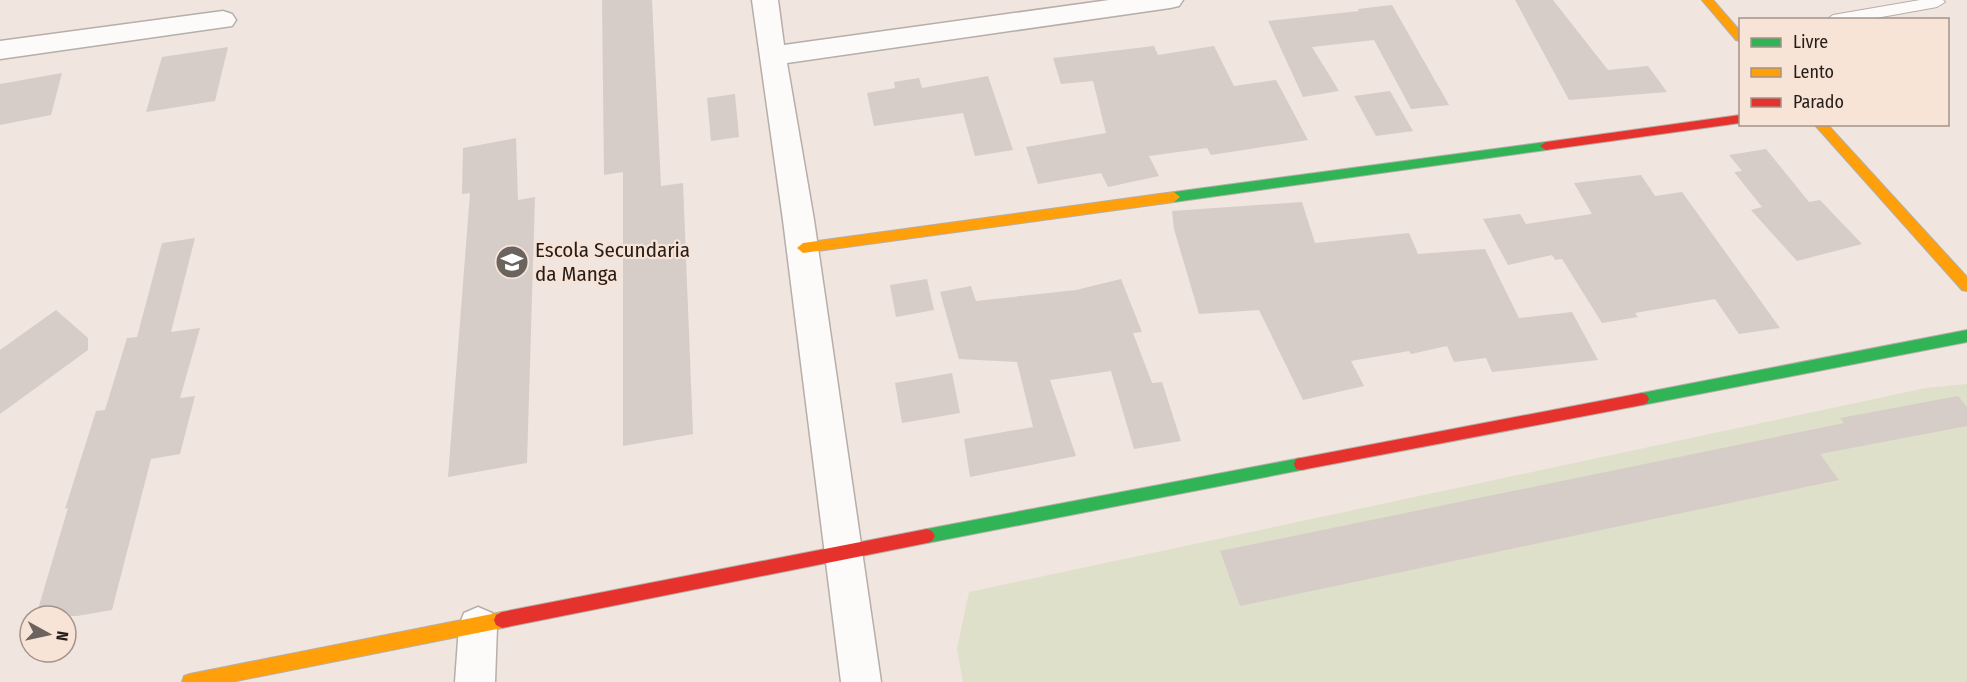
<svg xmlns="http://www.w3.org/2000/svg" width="1967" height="682" font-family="'Fira Sans Condensed',sans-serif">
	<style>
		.green { fill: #dee0ca }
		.building { fill: #d6cdc8 }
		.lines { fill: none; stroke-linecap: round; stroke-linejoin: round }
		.lane-casing { stroke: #b6aea9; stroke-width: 2 }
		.street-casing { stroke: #b6aea9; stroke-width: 3 }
		.fast-casing { stroke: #b6aea9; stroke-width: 2 }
		.slow-casing { stroke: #b6aea9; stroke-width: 2 }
		.jam-casing { stroke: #b6aea9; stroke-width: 2 }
		.lane { fill: #fdfbfa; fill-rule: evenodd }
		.street { fill: #fdfbfa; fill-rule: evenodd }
		.fast { fill: #30b455; fill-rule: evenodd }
		.slow { fill: #ff9f0a; fill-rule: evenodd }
		.jam { fill: #e5322d; fill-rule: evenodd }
		.labels { text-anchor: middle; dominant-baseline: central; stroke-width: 4.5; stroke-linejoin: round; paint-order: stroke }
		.poi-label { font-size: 21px; fill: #241d18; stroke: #f8e3d7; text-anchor: start }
	</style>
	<rect width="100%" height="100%" fill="#f0e5df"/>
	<path class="green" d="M1967,384V682H963L957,649L969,592L1926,388Z"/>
	<g class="building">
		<path d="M602,0H652L661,186L683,183L693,434L623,446V172L604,175Z"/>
		<path d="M1515,0H1553L1608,70L1648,66L1667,92L1569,100Z"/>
		<path d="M1392,5L1449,105L1411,109L1374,40L1312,47L1339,91L1303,97L1268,21L1359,11L1358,9Z"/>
		<path d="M1154,46L1158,55L1214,46L1234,86L1276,80L1308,140L1211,155L1207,148L1149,156L1159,176L1108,187L1101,173L1038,184L1026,147L1106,133L1093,81L1061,84L1053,58Z"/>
		<path d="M228,47L215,101L146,112L162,57Z"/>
		<path d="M62,73L51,115L0,125V84Z"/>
		<path d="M988,76L1013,150L975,156L963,113L874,126L867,93L895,88L894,82L919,78L922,88Z"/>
		<path d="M1390,91L1413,131L1376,136L1354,96Z"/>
		<path d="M735,94L739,137L711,141L707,98Z"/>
		<path d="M516,138L518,200L535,197L527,463L448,477L470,193L462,194L463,148Z"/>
		<path d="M1766,149L1809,202L1820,200L1862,244L1797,261L1751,210L1762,207L1734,172L1742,171L1729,155Z"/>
		<path d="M1641,175L1655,196L1682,192L1780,328L1739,334L1715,299L1635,313L1638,317L1602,323L1562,259L1555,260L1552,255L1508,265L1483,219L1520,214L1526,224L1592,214L1574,183Z"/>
		<path d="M1302,202L1315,243L1409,233L1418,254L1485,249L1519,318L1572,312L1598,360L1492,372L1486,358L1454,362L1447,346L1411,354L1409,351L1351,361L1364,386L1303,400L1259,310L1199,314L1174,229L1172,211Z"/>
		<path d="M195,238L171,332L200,328L180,398L195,396L180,454L151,459L112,610L77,616H36L68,508L65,509L96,411L105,410L127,338L137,337L162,243Z"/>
		<path d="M927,279L934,310L896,317L890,285Z"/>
		<path d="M1121,279L1142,332L1133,333L1152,383L1162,382L1181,441L1134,449L1111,371L1050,380L1076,456L970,477L964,439L1033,427L1017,362L959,359L940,292L971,286L976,301L1076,290Z"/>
		<path d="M56,310L88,338V350L0,414V350Z"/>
		<path d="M952,373L960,413L902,423L895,383Z"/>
		<path d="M1958,396L1967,407V426L1820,454L1839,480L1240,606L1220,551L1844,423L1840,418Z"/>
	</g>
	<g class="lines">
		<g class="lane-casing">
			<path id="lane" d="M1920,0H1943L1945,2L1937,7L1865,20H1826L1833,15Z"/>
		</g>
		<g class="street-casing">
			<g id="street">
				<path d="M752,0H778L784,45L1109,0H1183L1179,6L1170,8L787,63L814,220L881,682H841L783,220Z"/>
				<path d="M223,11L232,14L236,20L232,26L0,59V41Z"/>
				<path d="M478,607L492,613L497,626L495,682H455L459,626L464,613Z"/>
			</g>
		</g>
		<g class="fast-casing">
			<g id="fast">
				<path d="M1546,142L1552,146L1546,150L1174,202L1168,197L1174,192Z"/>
				<path d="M1967,330V342L1642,405L1637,403L1635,399L1637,395L1642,393Z"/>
				<path d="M1301,458L1306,459L1308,464L1306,469L1301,470L927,543L922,541L919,536L922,531L927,529Z"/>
			</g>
		</g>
		<g class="slow-casing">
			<g id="slow">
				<path d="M1702,0H1713L1740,31V41L1736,40Z"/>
				<path d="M1814,124H1827L1967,277V291L1962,290Z"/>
				<path d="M1174,192L1180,197L1174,202L803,253L797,248L803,243Z"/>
				<path d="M502,612L508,615L510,620L508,625L502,628L231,682H182L184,676L190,674Z"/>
			</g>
		</g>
		<g class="jam-casing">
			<g id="jam">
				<path d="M1740,115V123L1546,150L1540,146L1546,142Z"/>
				<path d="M1642,393L1647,395L1649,399L1647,403L1642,405L1301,470L1296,469L1294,464L1296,459L1301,458Z"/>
				<path d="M927,529L932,531L935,536L932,541L927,543L502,628L496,625L494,620L496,615L502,612Z"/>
			</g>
		</g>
		<use href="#lane" class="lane"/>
		<use href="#street" class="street"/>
		<use href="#fast" class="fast"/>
		<use href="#slow" class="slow"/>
		<use href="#jam" class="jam"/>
	</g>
	<defs>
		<g id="school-disc" transform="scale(1.725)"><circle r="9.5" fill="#6b635e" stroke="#f8e3d7"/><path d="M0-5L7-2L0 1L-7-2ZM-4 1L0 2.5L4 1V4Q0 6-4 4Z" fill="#fff"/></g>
	</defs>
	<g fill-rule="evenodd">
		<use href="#school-disc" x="512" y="262"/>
	</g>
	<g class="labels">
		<g class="poi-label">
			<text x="535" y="250">Escola Secundaria<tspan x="535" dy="24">da Manga</tspan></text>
		</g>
	</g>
	<rect x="1739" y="18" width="210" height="108" fill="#f8e3d7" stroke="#a3948b" stroke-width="1.5"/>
	<rect x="1751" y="38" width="30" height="9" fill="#30b455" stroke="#a3948b" stroke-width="1.5"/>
	<text x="1793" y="48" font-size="18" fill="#241d18">Livre</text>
	<rect x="1751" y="68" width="30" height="9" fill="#ff9f0a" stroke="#a3948b" stroke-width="1.5"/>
	<text x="1793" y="78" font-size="18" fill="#241d18">Lento</text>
	<rect x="1751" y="98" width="30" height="9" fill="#e5322d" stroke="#a3948b" stroke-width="1.5"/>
	<text x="1793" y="108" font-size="18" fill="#241d18">Parado</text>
	<g transform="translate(48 634) rotate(98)"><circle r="28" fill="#f8e3d7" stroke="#a3948b" stroke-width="1.5"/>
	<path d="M0-4.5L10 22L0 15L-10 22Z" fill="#6b635e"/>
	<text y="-9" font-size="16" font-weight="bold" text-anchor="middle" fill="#241d18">N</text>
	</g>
</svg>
